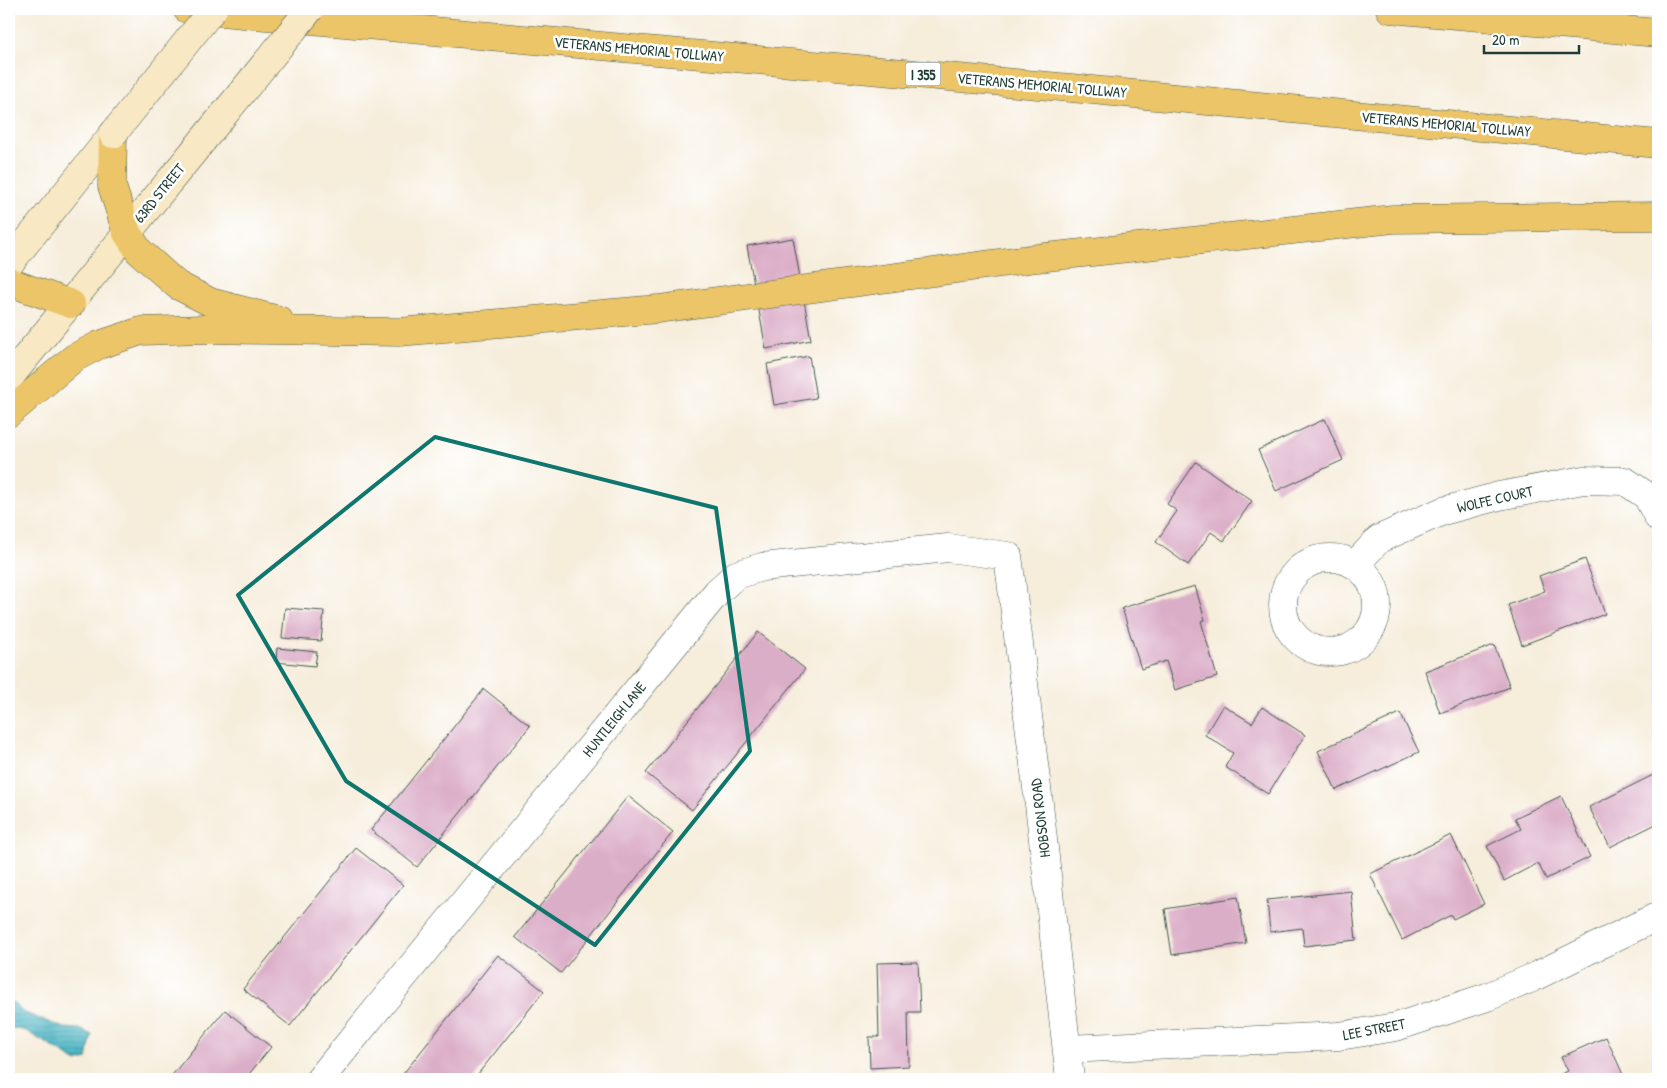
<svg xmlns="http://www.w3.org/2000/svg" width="1667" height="1088" font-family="'Patrick Hand',sans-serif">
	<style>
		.water { fill: url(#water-rules); stroke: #32787b }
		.building { fill: #dbaec8 }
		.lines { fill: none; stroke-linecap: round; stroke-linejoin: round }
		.street-casing { stroke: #3f574d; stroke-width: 29 }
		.secondary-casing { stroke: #3f574d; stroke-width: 29 }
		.highway-casing { stroke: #3f574d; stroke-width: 29 }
		.street { stroke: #fff; stroke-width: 28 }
		.secondary { stroke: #f8e8c3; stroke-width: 28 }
		.highway { stroke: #edc569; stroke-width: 28 }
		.secondary-bridge-casing { stroke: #3f574d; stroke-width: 29; stroke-linecap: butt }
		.secondary-bridge { stroke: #f8e8c3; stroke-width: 28 }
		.marked { fill: none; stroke: #0f766e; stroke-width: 4; stroke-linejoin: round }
		.labels { text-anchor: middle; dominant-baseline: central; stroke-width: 5; stroke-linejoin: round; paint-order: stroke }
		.shield { fill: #fff; stroke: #627771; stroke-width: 1 }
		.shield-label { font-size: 14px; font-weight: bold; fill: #1f3d34 }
		.street-label { font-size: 15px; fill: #1f3d34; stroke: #fff }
	</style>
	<defs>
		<pattern id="water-rules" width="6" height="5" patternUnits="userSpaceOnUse" patternTransform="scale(1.25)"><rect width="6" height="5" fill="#46b3c2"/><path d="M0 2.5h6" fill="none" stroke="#3a939e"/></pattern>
	</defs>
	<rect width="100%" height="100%" fill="#fff"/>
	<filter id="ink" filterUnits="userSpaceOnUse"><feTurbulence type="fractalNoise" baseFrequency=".02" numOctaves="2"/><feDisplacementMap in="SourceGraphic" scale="10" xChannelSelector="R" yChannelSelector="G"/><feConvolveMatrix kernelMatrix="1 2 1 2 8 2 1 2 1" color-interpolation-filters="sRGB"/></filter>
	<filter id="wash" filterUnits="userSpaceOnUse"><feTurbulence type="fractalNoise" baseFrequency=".0096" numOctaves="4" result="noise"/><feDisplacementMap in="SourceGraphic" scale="20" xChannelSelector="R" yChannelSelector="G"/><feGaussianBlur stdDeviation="1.12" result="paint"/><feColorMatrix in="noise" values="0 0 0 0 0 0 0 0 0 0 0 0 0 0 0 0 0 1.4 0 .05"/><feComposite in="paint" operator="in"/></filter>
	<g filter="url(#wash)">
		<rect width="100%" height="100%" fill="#f6eddb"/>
		<path class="water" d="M9,999L23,1012L64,1028L80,1029L92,1035L87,1059L77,1062L26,1031L9,1027Z"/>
		<g id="blocks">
			<g class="building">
				<path d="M793,238L811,340L766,349L747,246Z"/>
				<path d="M809,356L816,398L774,405L767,364Z"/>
				<path d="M1325,419L1343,460L1276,491L1258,450Z"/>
				<path d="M1196,462L1252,501L1224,541L1211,532L1188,565L1156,542L1177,511L1167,504Z"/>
				<path d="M1585,559L1605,614L1522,645L1508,605L1545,591L1539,576Z"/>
				<path d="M1195,586L1205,620L1201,621L1217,677L1175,690L1166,661L1141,669L1122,608Z"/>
				<path d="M285,608L324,611L321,641L282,638Z"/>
				<path d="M758,632L805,669L692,810L646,773Z"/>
				<path d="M1494,645L1510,687L1440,713L1425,671Z"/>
				<path d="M277,648L317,652L315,666L276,662Z"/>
				<path d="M484,689L530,726L417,867L371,830Z"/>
				<path d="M1223,705L1252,723L1262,707L1305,735L1268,794L1225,767L1233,753L1205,735Z"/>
				<path d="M1400,713L1419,752L1336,790L1318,751Z"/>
				<path d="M1655,774L1658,780V823L1610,847L1589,807Z"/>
				<path d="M628,796L673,832L561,973L515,937Z"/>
				<path d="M1561,796L1590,857L1546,879L1538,863L1504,881L1487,846L1521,829L1515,818Z"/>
				<path d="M1451,835L1484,904L1453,919L1451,915L1402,940L1370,874Z"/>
				<path d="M356,848L403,885L290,1026L243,989Z"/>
				<path d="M1351,891L1356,940L1304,946L1302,928L1270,932L1267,900Z"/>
				<path d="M1238,897L1246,943L1172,955L1165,909Z"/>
				<path d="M498,955L544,991L474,1079H399Z"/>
				<path d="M918,962L920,1012H908L909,1066L870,1068L869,1037H879L877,963Z"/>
				<path d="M225,1010L271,1047L245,1079H169Z"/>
				<path d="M1606,1037L1625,1079H1550L1568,1071L1561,1057Z"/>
			</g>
		</g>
	</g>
	<g filter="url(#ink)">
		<use href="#blocks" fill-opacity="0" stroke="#3f574d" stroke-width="1"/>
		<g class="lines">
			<g class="street-casing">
				<g id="street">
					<circle cx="1330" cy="605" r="47"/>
					<path d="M1355,565L1379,539L1443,511L1499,496L1583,480L1625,481L1647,496L1658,517"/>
					<path d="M1068,1049L1339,1036L1396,1027L1487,997L1532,978L1658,916"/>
					<path d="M320,1079L718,591L736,575L762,567L948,548L1008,556L1039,804L1070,1079"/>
				</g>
			</g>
			<g class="secondary-casing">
				<g id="secondary">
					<path d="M9,264L113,134"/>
					<path d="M9,378L203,140"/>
				</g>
			</g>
			<g class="highway-casing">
				<g id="highway">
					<path d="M187,9L1071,88L1658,144"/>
					<path d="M1390,9L1658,33"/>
					<path d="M113,134L112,186L127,233L139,251L177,285L210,302L279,320"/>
					<path d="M9,282L71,304"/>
					<path d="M9,413L74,358L99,345L141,331L203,329L399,332L658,309L1037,258L1393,219L1658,216"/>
				</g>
			</g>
			<use href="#street" class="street"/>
			<use href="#secondary" class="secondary"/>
			<use href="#highway" class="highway"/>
			<g class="secondary-bridge-casing">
				<g id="secondary-bridge">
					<path d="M113,134L213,9"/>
					<path d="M203,140L310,9"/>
				</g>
			</g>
			<use href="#secondary-bridge" class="secondary-bridge"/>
		</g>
	</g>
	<path class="marked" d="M435,437L716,508L750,751L595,945L346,781L238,595Z"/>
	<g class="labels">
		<rect class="shield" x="905.5" y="62.5" width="35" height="23" rx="4"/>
		<g class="shield-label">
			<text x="923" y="74">I 355</text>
		</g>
		<g class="street-label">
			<text transform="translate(639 49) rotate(5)">VETERANS MEMORIAL TOLLWAY</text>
			<text transform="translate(1042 85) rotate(5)">VETERANS MEMORIAL TOLLWAY</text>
			<text transform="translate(1446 124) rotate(5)">VETERANS MEMORIAL TOLLWAY</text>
			<text transform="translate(159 193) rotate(-51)">63RD STREET</text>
			<text transform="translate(1495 499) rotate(-13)">WOLFE COURT</text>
			<text transform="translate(614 719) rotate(-51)">HUNTLEIGH LANE</text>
			<text transform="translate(1040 818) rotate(-97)">HOBSON ROAD</text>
			<text transform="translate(1374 1029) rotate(-11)">LEE STREET</text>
		</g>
	</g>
	<rect width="1667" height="1088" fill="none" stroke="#fff" stroke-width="30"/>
	<path d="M1484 45v8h95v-8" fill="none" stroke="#1f3d34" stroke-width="2.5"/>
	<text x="1492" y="45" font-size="15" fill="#1f3d34" stroke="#ffffff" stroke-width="4" paint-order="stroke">20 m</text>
</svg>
